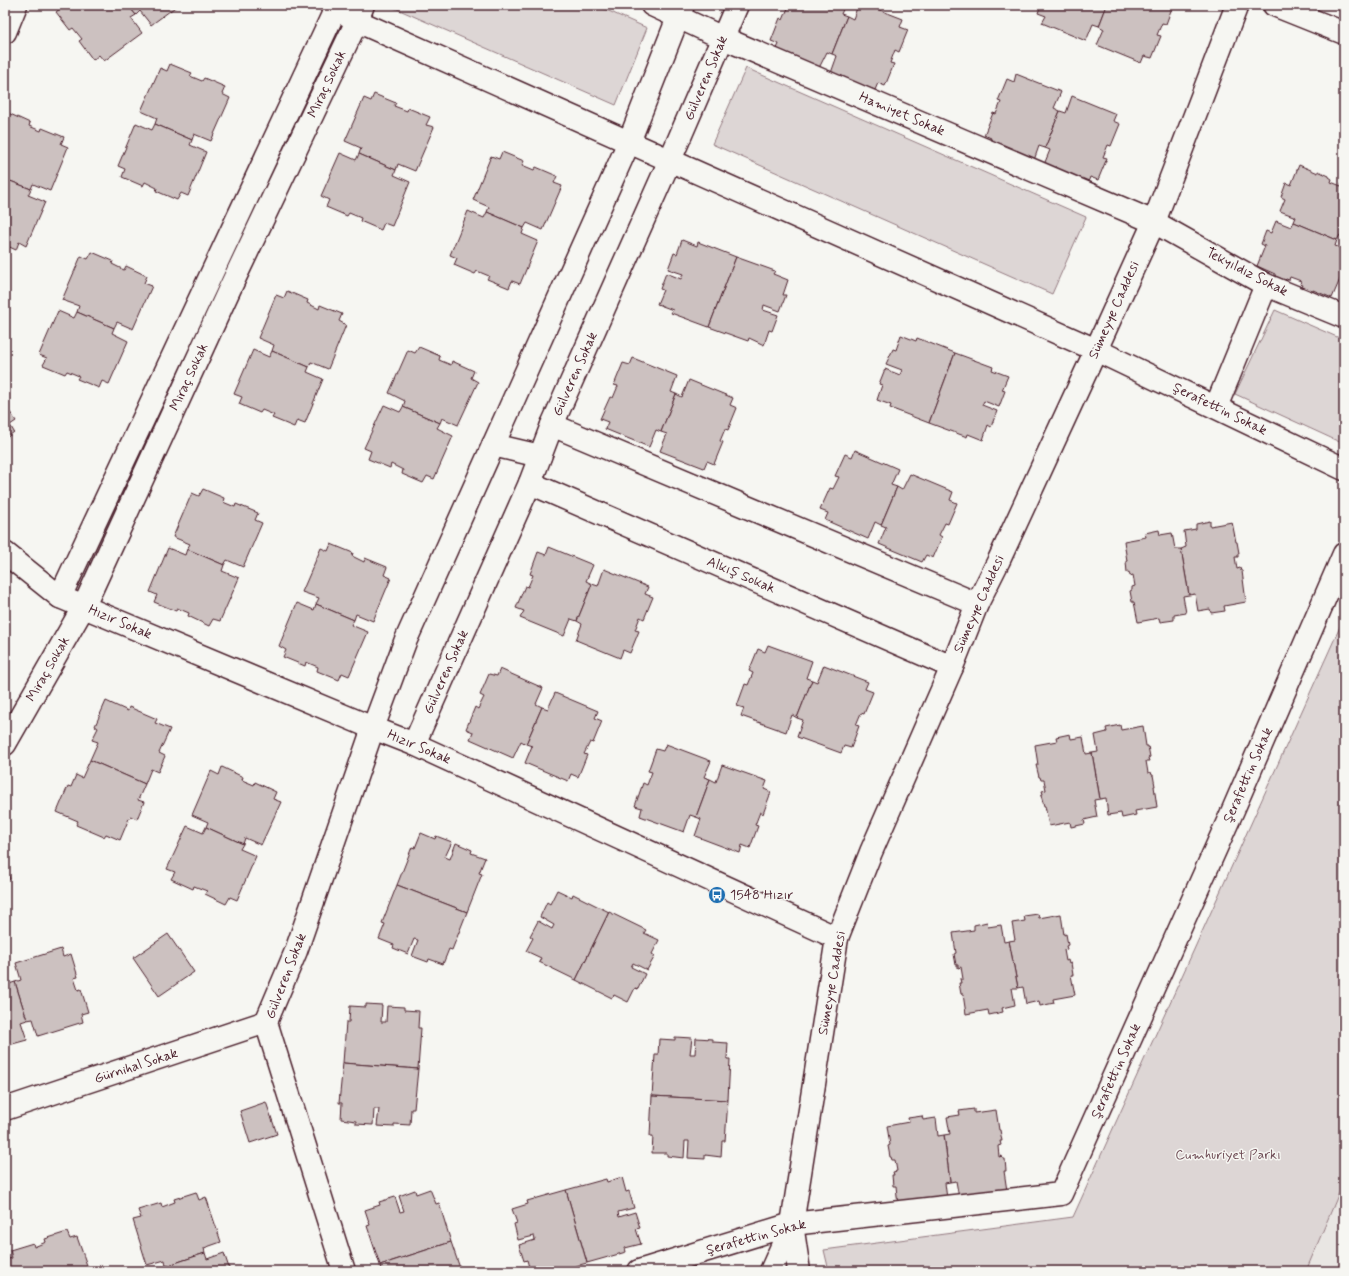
<svg xmlns="http://www.w3.org/2000/svg" width="1349" height="1276" font-family="Mynerve,sans-serif">
	<style>
		.built { fill: #e9e6e3 }
		.green { fill: #ddd6d5; stroke: #947a80 }
		.building { fill: #ccc1c0; stroke: #4a1f2b }
		.lines { fill: none; stroke-linecap: round; stroke-linejoin: round }
		.minor-casing { stroke: #4a1f2b; stroke-width: 25 }
		.minor { stroke: #f6f6f2; stroke-width: 22 }
		.labels { text-anchor: middle; dominant-baseline: central; stroke-width: 3; stroke-linejoin: round; paint-order: stroke }
		.street-label { font-size: 14px; fill: #4a1f2b; stroke: #f6f6f2 }
		.poi-label { font-size: 14px; fill: #4a1f2b; stroke: #f6f6f2; text-anchor: start }
		.park-label { font-size: 14px; fill: #6f4d56; stroke: #f6f6f2 }
	</style>
	<rect width="100%" height="100%" fill="#f6f6f2"/>
	<filter id="ink" filterUnits="userSpaceOnUse"><feTurbulence type="fractalNoise" baseFrequency=".025" numOctaves="2"/><feDisplacementMap in="SourceGraphic" scale="8" xChannelSelector="R" yChannelSelector="G"/><feConvolveMatrix kernelMatrix="1 2 1 2 8 2 1 2 1" color-interpolation-filters="sRGB"/></filter>
	<g filter="url(#ink)">
		<path class="built" d="M1344,1181V1271H1306Z"/>
		<g class="green">
			<path d="M388,5H595L647,28L616,105Z"/>
			<path d="M746,68L1086,217L1052,294L712,144Z"/>
			<path d="M1275,310L1344,340V444L1235,394Z"/>
			<path d="M1344,618V1181L1306,1271H829L824,1250L1073,1217Z"/>
		</g>
		<g class="building">
			<path d="M61,5H128L136,15L131,18L142,33L104,61L99,55L93,60L79,41L82,39L73,28L70,30L56,12L62,7Z"/>
			<path d="M128,5H178L151,25L140,11L136,15Z"/>
			<path d="M786,5H845L841,14L847,16L832,54L827,52L819,68L776,51L779,44L771,41L780,18L783,20L788,8L785,6Z"/>
			<path d="M858,5H867L903,19L900,27L908,30L899,52L895,50L890,63L894,64L885,86L878,83L875,90L831,73L837,56L832,54L847,16L853,19Z"/>
			<path d="M1041,5H1107L1099,26L1093,24L1086,41L1042,23L1046,16L1038,13Z"/>
			<path d="M1107,5H1173L1166,24L1162,23L1157,35L1161,36L1152,58L1144,56L1141,63L1097,45L1104,29L1099,26Z"/>
			<path d="M170,64L192,73L190,76L202,81L204,78L225,87L222,94L230,98L211,141L194,134L192,140L155,124L157,118L141,111L160,68L167,71Z"/>
			<path d="M1016,74L1061,92L1054,108L1060,111L1045,148L1039,146L1033,163L988,145L991,138L984,135L993,113L996,114L1001,102L998,101L1007,79L1014,82Z"/>
			<path d="M374,94L396,103L394,106L407,111L408,108L430,117L426,125L434,127L415,171L398,164L396,170L359,154L361,148L345,141L364,98L371,101Z"/>
			<path d="M1072,96L1116,114L1113,121L1120,124L1111,146L1108,145L1103,157L1107,158L1098,180L1090,177L1087,185L1043,167L1050,150L1045,148L1060,111L1066,113Z"/>
			<path d="M8,113L30,123L29,126L41,131L42,128L64,137L61,144L68,147L50,191L33,184L31,189L5,179V121Z"/>
			<path d="M136,123L152,130L155,124L192,140L190,145L206,152L188,196L181,193L177,200L156,191L157,188L145,182L143,186L122,177L125,169L118,166Z"/>
			<path d="M502,152L524,161L522,165L534,170L536,167L557,176L554,183L562,186L543,230L527,223L524,228L487,212L489,207L473,200L491,156L499,159Z"/>
			<path d="M340,153L356,160L359,154L396,170L394,175L410,182L392,226L384,223L381,230L360,221L361,218L349,213L347,216L326,207L329,200L321,196Z"/>
			<path d="M1299,165L1318,173V171L1329,176V177L1332,179L1331,182L1341,186L1342,183L1344,184V237L1340,235L1337,240L1294,222L1296,217L1280,211L1285,199L1281,197L1286,183L1291,185Z"/>
			<path d="M5,179L31,189L28,195L45,202L26,246L19,242L16,250L5,245Z"/>
			<path d="M468,211L484,218L487,212L524,228L522,234L538,241L520,284L512,281L509,288L487,279L489,276L477,271L475,274L454,265L457,258L450,255Z"/>
			<path d="M1276,221L1291,227L1294,222L1337,240L1335,246L1344,249V279L1341,277L1332,298L1313,290V292L1302,287L1303,285L1300,284L1301,281L1290,277L1289,280L1286,279L1285,280L1275,276V274L1257,266L1265,246L1261,244L1266,231L1271,233Z"/>
			<path d="M682,240L697,246L698,242L736,257L709,327L671,313L673,310L657,304L663,290L660,289L666,273L681,279L683,274L668,269L674,253L677,254Z"/>
			<path d="M92,252L113,261L112,264L124,270L126,266L147,276L144,283L152,286L133,329L117,322L114,328L77,312L79,306L62,300L81,256L88,259Z"/>
			<path d="M736,257L775,271L773,274L788,280L783,295H786L780,311L764,305L763,310L778,315L772,331L769,330L764,345L749,338L748,341L709,327Z"/>
			<path d="M287,291L308,300L307,303L319,309L320,305L342,314L339,321L346,325L328,369L311,362L309,367L272,351L274,345L258,338L276,295L284,298Z"/>
			<path d="M58,311L74,318L77,312L114,328L112,333L128,341L109,384L102,381L99,388L77,379L79,376L67,371L65,374L43,365L47,358L39,355Z"/>
			<path d="M901,335L916,341L917,338L955,353L929,423L890,408L891,405L877,400L882,385L879,384L885,369L900,375L902,370L886,364L893,349L896,350Z"/>
			<path d="M419,347L440,356L439,360L451,365L452,361L474,371L471,378L478,382L458,425L442,418L440,423L403,407L405,401L389,393L408,350L415,353Z"/>
			<path d="M253,350L269,357L272,351L309,367L307,372L323,379L305,423L297,420L294,427L272,418L274,415L262,410L260,413L239,404L242,397L234,394Z"/>
			<path d="M955,353L993,367L992,370L1008,376L1002,390L1005,391L999,407L984,401L982,405L997,411L991,427L988,425L983,440L968,434L967,437L929,423Z"/>
			<path d="M633,358L677,376L671,392L676,394L661,432L656,430L649,447L605,429L608,422L600,419L610,397L613,398L618,386L614,385L623,363L630,365Z"/>
			<path d="M689,380L733,398L730,405L737,408L728,430L725,429L720,441L723,442L714,464L707,461L704,468L660,451L667,434L661,432L676,394L682,397Z"/>
			<path d="M5,405L16,421L10,425L14,432L5,439Z"/>
			<path d="M384,405L400,412L403,407L440,423L437,428L453,436L434,479L427,476L423,483L402,474L403,470L391,464L390,468L368,459L371,451L364,448Z"/>
			<path d="M855,450L898,469L891,485L897,487L881,525L875,522L868,539L825,520L828,513L820,510L830,488L833,489L839,477L835,476L845,454L852,457Z"/>
			<path d="M910,474L953,492L950,500L957,503L948,524L945,523L939,535L942,537L933,558L926,555L922,562L879,544L886,527L881,525L897,487L902,490Z"/>
			<path d="M203,489L224,498L223,502L235,507L236,504L258,513L255,520L262,523L243,567L227,560L224,565L187,549L190,544L173,537L192,493L199,496Z"/>
			<path d="M1210,521V526L1232,522L1236,542H1237L1239,553H1238V557H1235L1237,569L1240,568L1241,571H1242L1246,602L1224,606L1225,611L1211,613L1210,609L1198,611L1195,594L1189,595L1181,549L1186,547L1184,531L1196,529V524Z"/>
			<path d="M1159,530L1160,535L1172,533L1175,549H1181L1189,595L1183,596L1186,613L1174,615V620L1160,622L1159,618L1138,622L1134,602H1132L1130,591L1132,590V587L1135,586L1133,575L1130,576L1129,572L1127,573L1126,561H1127L1124,541L1146,537L1145,533Z"/>
			<path d="M331,544L353,553L352,556L364,562L365,558L387,567L384,575L391,578L373,621L356,614L354,620L316,604L319,598L302,592L321,548L328,551Z"/>
			<path d="M549,547L593,565L586,581L592,584L577,621L571,619L564,636L520,618L524,611L516,608L525,586L528,587L533,575L530,574L538,552L546,555Z"/>
			<path d="M168,548L185,555L187,549L224,565L222,571L239,578L220,621L213,619L209,626L188,616L189,613L177,608L176,611L154,602L157,595L150,592Z"/>
			<path d="M604,569L648,587L645,594L653,597L644,619L640,617L635,630L639,631L630,653L623,650L620,658L576,640L582,624L577,621L592,584L598,586Z"/>
			<path d="M297,603L314,610L316,604L354,620L351,625L368,632L349,676L342,673L339,680L317,671L318,667L306,662L305,666L283,657L286,650L279,646Z"/>
			<path d="M768,645L812,661L806,678L812,680L797,718L792,715L786,732L741,716L744,708L737,706L745,684L748,685L753,673L749,671L758,649L765,652Z"/>
			<path d="M824,665L868,682L865,689L873,692L864,714L861,713L856,725L859,726L851,748L844,746L841,753L797,737L803,720L797,718L812,680L817,682Z"/>
			<path d="M500,669L543,688L536,704L542,707L526,744L521,741L513,758L470,739L473,732L466,729L475,707L478,709L484,697L480,695L489,674L497,676Z"/>
			<path d="M555,693L598,711L595,718L602,721L593,743L590,742L584,754L587,755L578,777L571,774L568,781L525,763L532,746L526,744L542,707L548,709Z"/>
			<path d="M106,701L128,711L129,707L157,719L155,723L170,729L159,753L165,756L158,772L151,769L145,784L90,760L98,742L92,740L98,728L95,726Z"/>
			<path d="M1120,725L1121,730L1143,726L1146,746H1148L1150,757L1148,758L1149,761H1146L1148,773L1151,772L1152,775H1153L1155,786H1154L1157,807L1135,811L1136,815L1122,818L1121,813L1108,815L1106,798L1100,799L1092,753L1098,752L1095,735L1107,732L1106,728Z"/>
			<path d="M1070,734L1071,739L1083,737L1086,754L1092,753L1100,799L1094,800L1097,817L1084,820L1085,824L1071,827L1070,822L1049,826L1045,806H1044L1041,795L1043,794L1042,791L1046,790L1044,780H1041L1040,777H1039L1036,765H1038L1035,745L1057,741L1056,737Z"/>
			<path d="M666,744L711,761L704,777L710,779L696,817L690,815L684,832L640,816L642,808L635,806L643,783L647,785L652,772L648,771L656,749L663,751Z"/>
			<path d="M90,760L145,784L138,800L144,802L137,819L130,816L120,840L106,834L104,837L76,825L78,821L57,812L68,786L71,787L76,775L82,778Z"/>
			<path d="M722,765L767,781L764,789L771,792L763,814L760,812L755,825L758,826L750,848L742,845L740,853L695,836L701,819L696,817L710,779L716,782Z"/>
			<path d="M222,767L243,777L242,780L254,785L255,782L276,792L273,799L281,802L261,845L245,838L243,844L206,827L208,822L192,815L211,771L219,775Z"/>
			<path d="M187,826L203,833L206,827L243,844L240,849L256,856L237,900L230,897L226,904L205,894L207,891L194,886L193,889L171,879L175,872L167,869Z"/>
			<path d="M421,833L435,839L436,836L452,842L445,857L450,859L456,843L472,850L471,853L485,858L479,873L482,874L467,912L397,885L412,847L415,848Z"/>
			<path d="M5,844L9,857L5,858Z"/>
			<path d="M5,863L10,879L5,881Z"/>
			<path d="M397,885L467,912L452,950L449,949L443,964L429,959L428,962L412,956L418,940L414,939L408,954L393,948L394,945L379,939L385,924L382,923Z"/>
			<path d="M557,890L572,897L573,894L609,912L576,980L539,962L541,958L526,951L533,938L530,936L538,921L552,929L554,925L540,917L547,902L550,904Z"/>
			<path d="M609,912L646,930L644,933L659,940L652,954L655,956L647,970L633,963L631,967L645,974L638,989L635,988L628,1002L614,995L612,998L576,980Z"/>
			<path d="M1038,914L1039,918L1061,914L1064,935L1066,934L1068,945L1066,946L1067,949L1064,950L1066,961L1068,960L1069,964L1071,963L1073,975H1071L1075,995L1053,999L1054,1003L1040,1006L1039,1001L1026,1004L1023,987L1018,988L1009,941L1015,940L1012,923L1025,921L1024,916Z"/>
			<path d="M987,922L988,927L1001,925L1004,942L1009,941L1018,988H1012L1015,1005L1002,1008L1003,1012L989,1015L988,1010L966,1014L963,994H961L959,983H961L960,979H963L961,967L958,968V965H956L954,954L956,953L953,933L974,930V925Z"/>
			<path d="M168,934L194,972L159,996L133,958Z"/>
			<path d="M61,949L63,957L71,954L78,977L74,978L78,990L81,989L88,1012L81,1014L83,1022L38,1036L33,1019L27,1020L15,982L21,980L16,963Z"/>
			<path d="M5,971L9,984L15,982L27,1020L21,1022L27,1040L5,1046Z"/>
			<path d="M366,1004L382,1005L381,1022H386L387,1006L404,1007V1010L419,1011L418,1028H421L418,1069L343,1063L346,1022H349L350,1006L366,1007Z"/>
			<path d="M675,1037L692,1038L690,1054H695L696,1038L713,1039V1042L728,1043L727,1059H730L728,1100L652,1096L655,1055H658L659,1039L675,1040Z"/>
			<path d="M343,1063L418,1069L414,1109H411L410,1125L394,1124V1127L377,1126L379,1109H374L373,1125L356,1124V1121L341,1119L342,1103H339Z"/>
			<path d="M652,1096L728,1100L725,1141H722L721,1157L705,1155V1159L688,1158L689,1141H685L684,1158L667,1156V1153H652L653,1136H650Z"/>
			<path d="M266,1102L277,1134L250,1143L240,1111Z"/>
			<path d="M974,1109V1113L996,1110L999,1130H1000L1002,1141H1000L1001,1145L998,1146L999,1157L1002,1156L1003,1159H1005L1006,1171H1004L1007,1191L959,1198L956,1181L950,1182L944,1135L950,1134L947,1117L960,1115L959,1111Z"/>
			<path d="M922,1116L923,1120L936,1118L938,1136L944,1135L950,1182L945,1183L947,1199L898,1206L896,1186H893L892,1175H894L893,1172L897,1171L895,1160H892L891,1157H890L888,1146L890,1145L887,1126L909,1122L908,1118Z"/>
			<path d="M622,1177L626,1192L629,1191L634,1208L618,1212L619,1217L635,1212L640,1228L636,1229L641,1244L625,1248L626,1252L587,1263L566,1190L606,1179L607,1182Z"/>
			<path d="M430,1189L436,1204L439,1203L451,1242L380,1265L367,1226L370,1225L365,1210L380,1205L379,1202L395,1197L400,1212L404,1211L399,1196L415,1190L416,1194Z"/>
			<path d="M566,1190L587,1263L557,1271H530L527,1260L524,1261L519,1245L535,1240L534,1236L518,1240L514,1224L517,1223L512,1209L528,1204L527,1201Z"/>
			<path d="M196,1192L199,1200L206,1197L221,1242L204,1248L205,1253L166,1266L165,1260L147,1265L133,1220L141,1218L138,1210L161,1203L162,1207L175,1202L174,1199Z"/>
			<path d="M67,1232L70,1239L77,1237L89,1271H8L5,1260L12,1258L10,1250L33,1243L34,1247L46,1242L45,1239Z"/>
			<path d="M451,1242L461,1271H381L380,1265Z"/>
			<path d="M205,1253L207,1259L224,1253L230,1271H168L166,1266Z"/>
		</g>
		<g class="lines">
			<g class="minor-casing">
				<g id="minor">
					<path d="M331,5L357,21L1096,350L1344,469"/>
					<path d="M652,5L723,38L1154,222L1266,285L1344,317"/>
					<path d="M1274,5L1344,33"/>
					<path d="M5,32L16,5"/>
					<path d="M1216,407L1266,285"/>
					<path d="M552,425L977,604"/>
					<path d="M493,445L540,456"/>
					<path d="M530,483L952,667"/>
					<path d="M5,553L60,597L373,728L414,744L837,938"/>
					<path d="M60,597L336,8"/>
					<path d="M5,744L84,606L230,288L357,21L363,5"/>
					<path d="M414,744L530,483L552,425L670,160L737,5"/>
					<path d="M5,1109L266,1022"/>
					<path d="M792,1224L799,1271"/>
					<path d="M344,1271L266,1022L296,951L373,728L405,642L629,142L683,5"/>
					<path d="M639,1271L792,1224L1061,1194L1233,810L1344,554"/>
					<path d="M771,1271L792,1224L837,938L871,852L952,667L977,604L999,560L1096,350L1154,222L1237,5"/>
				</g>
			</g>
			<use href="#minor" class="minor"/>
		</g>
	</g>
	<defs>
		<g id="bus-disc" transform="scale(0.9)"><circle r="9.5" fill="#1f6fb2" stroke="#f6f6f2"/><path d="M-5-6H5V4H4V6H2V4H-2V6H-4V4H-5ZM-3.5-4V0h7V-4ZM-3.5 1.2v1.5H-2V1.2ZM2 1.2v1.5H3.5V1.2Z" fill="#fff"/></g>
	</defs>
	<g fill-rule="evenodd">
		<use href="#bus-disc" x="717" y="895"/>
	</g>
	<g class="labels">
		<g class="street-label">
			<text transform="translate(706 78) rotate(-67)">Gülveren Sokak</text>
			<text transform="translate(327 84) rotate(-65)">Miraç Sokak</text>
			<text transform="translate(902 114) rotate(23)">Hamiyet Sokak</text>
			<text transform="translate(1247 272) rotate(27)">Tekyıldız Sokak</text>
			<text transform="translate(1114 310) rotate(-66)">Sümeyye Caddesi</text>
			<text transform="translate(575 374) rotate(-66)">Gülveren Sokak</text>
			<text transform="translate(189 377) rotate(-65)">Miraç Sokak</text>
			<text transform="translate(1220 409) rotate(26)">Şerafettin Sokak</text>
			<text transform="translate(741 575) rotate(23)">Alkış Sokak</text>
			<text transform="translate(979 604) rotate(-66)">Sümeyye Caddesi</text>
			<text transform="translate(120 622) rotate(23)">Hızır Sokak</text>
			<text transform="translate(48 669) rotate(-60)">Miraç Sokak</text>
			<text transform="translate(446 672) rotate(-66)">Gülveren Sokak</text>
			<text transform="translate(419 747) rotate(23)">Hızır Sokak</text>
			<text transform="translate(1248 775) rotate(-66)">Şerafettin Sokak</text>
			<text transform="translate(286 976) rotate(-69)">Gülveren Sokak</text>
			<text transform="translate(832 983) rotate(-80)">Sümeyye Caddesi</text>
			<text transform="translate(136 1066) rotate(-18)">Gürnihal Sokak</text>
			<text transform="translate(1116 1071) rotate(-66)">Şerafettin Sokak</text>
			<text transform="translate(756 1237) rotate(-15)">Şerafettin Sokak</text>
		</g>
		<g class="poi-label">
			<text x="730" y="895">1548 Hızır</text>
		</g>
		<g class="park-label">
			<text x="1228" y="1155">Cumhuriyet Parkı</text>
		</g>
	</g>
	<rect width="1349" height="1276" fill="none" stroke="#f6f6f2" stroke-width="20"/>
	<rect x="10" y="10" width="1329" height="1256" fill="none" stroke="#4a1f2b" stroke-width="1.5" filter="url(#ink)"/>
</svg>
